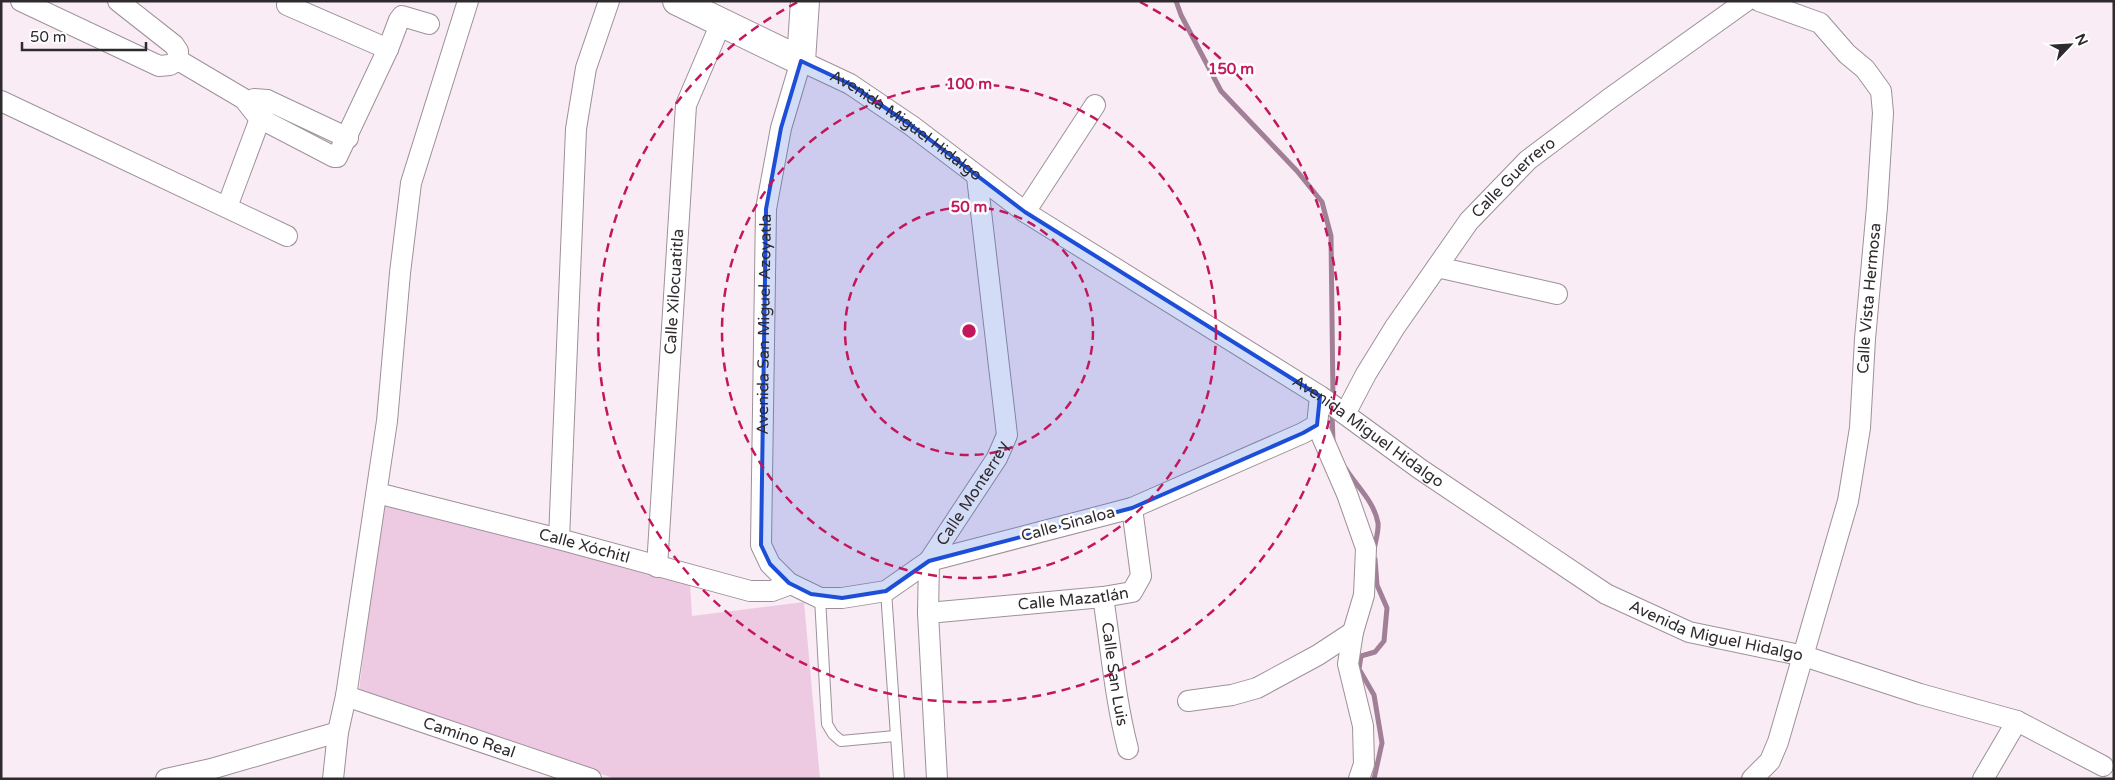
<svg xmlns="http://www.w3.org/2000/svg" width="2115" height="780" font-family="'Varela Round',sans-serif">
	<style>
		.green { fill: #edc9e2 }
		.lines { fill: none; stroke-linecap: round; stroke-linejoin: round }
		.stream { stroke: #a18097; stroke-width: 5 }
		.lane-casing { stroke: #9d9199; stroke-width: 12 }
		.street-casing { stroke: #9d9199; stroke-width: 22 }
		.secondary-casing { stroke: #9d9199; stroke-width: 30 }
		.lane { stroke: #fff; stroke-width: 10 }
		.street { stroke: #fff; stroke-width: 20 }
		.secondary { stroke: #fff; stroke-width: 28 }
		.marked { fill: #1d4ed8; fill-opacity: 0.2; stroke: #1d4ed8; stroke-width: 4; stroke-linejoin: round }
		.ring { fill: none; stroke: #c2185b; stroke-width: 2.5; stroke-dasharray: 9 6 }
		.labels { text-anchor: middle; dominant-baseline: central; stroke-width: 5; stroke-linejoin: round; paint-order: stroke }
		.street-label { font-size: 16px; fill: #2f2a2e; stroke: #fefefe }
		.centre { fill: #c2185b; stroke: #fefefe; stroke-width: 2.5 }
		.ring-label { font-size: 15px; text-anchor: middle; font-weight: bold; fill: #c2185b; stroke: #fefefe; stroke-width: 5; stroke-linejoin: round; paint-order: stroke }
	</style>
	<rect width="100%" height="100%" fill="#f9ecf5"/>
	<path class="green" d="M382,498L690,583L692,616L804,602L820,779H616L359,691Z"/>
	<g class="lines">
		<g class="stream">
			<path d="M1176,1L1181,15L1221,91L1297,171L1322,202L1331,236L1333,398"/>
			<path d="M1332,412L1333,441"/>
			<path d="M1346,469C1357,487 1374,501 1378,523C1379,531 1375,542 1374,551"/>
			<path d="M1374,779L1382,743L1374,695L1359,669L1361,656L1375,652L1384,641L1387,608L1377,585L1375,559"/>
		</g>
		<g class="lane-casing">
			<g id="lane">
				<path d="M886,591L899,779"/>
				<path d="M820,598L827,724L833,734L841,741L895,736"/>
			</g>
		</g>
		<g class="street-casing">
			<g id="street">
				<path d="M21,1L159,66L170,65L178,60"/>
				<path d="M118,1L174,45L178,51V60"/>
				<path d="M287,5L388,49"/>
				<path d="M178,60L244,99L259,118L334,157H337L388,49L399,20L402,16L429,24"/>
				<path d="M254,99L267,100L348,138"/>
				<path d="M1,101L287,236"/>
				<path d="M227,207L267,100"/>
				<path d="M1025,212L1095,105"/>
				<path d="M1437,267L1557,294"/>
				<path id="s1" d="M1320,396L1317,425L1303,433L1132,508L929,561L886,591L842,598H820L789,583L770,564L761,545L766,209L781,128L801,61L850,84L912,126L1025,212L1320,396L1420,469L1606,594L1689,632L1804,656L1920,694L2017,721L2103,766"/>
				<path id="s2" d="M1345,414L1366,374L1395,327L1469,221L1528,160L1609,99L1746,1"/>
				<path d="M1317,425L1347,494L1366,548L1364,595L1353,632L1348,664L1363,726L1364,764L1359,779"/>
				<path id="s3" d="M377,493L559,539L750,591H772L791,584"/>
				<path d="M559,539L576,129L586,68L609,1"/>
				<path id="s4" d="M657,567L686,105L721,23"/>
				<path id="s5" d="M1103,597C1111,648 1115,699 1128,749"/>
				<path id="s6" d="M928,613L1103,597L1132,592L1141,576L1132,508"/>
				<path id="s7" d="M346,696L591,779"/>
				<path d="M1188,701L1232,695L1257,688L1318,655L1353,632"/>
				<path d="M166,779L211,769L338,732"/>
				<path d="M333,779L338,732L346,696L387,421L400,273L411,183L468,1"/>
				<path id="s8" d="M937,779L928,613L929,561L997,458L1007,435L977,177"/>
				<path id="s9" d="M1752,779L1770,761L1778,742L1848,501L1860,428L1865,339L1877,207L1883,113L1881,91L1865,69L1847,54L1820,23L1759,1"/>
				<path d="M1983,779L2017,721"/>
			</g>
		</g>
		<g class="secondary-casing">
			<path id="secondary" d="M677,1L801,61L805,1"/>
		</g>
		<use href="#lane" class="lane"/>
		<use href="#street" class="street"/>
		<use href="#secondary" class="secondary"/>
	</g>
	<path class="marked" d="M801,61L850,84L912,126L1025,212L1320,396L1317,425L1303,433L1132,508L929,561L886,591L842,598L811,594L789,583L770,564L761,545L766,209L781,128Z"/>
	<g class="ring">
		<circle cx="969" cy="331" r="124"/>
		<circle cx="969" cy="331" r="247"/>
		<path d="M1140 2A371 371 0 1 1 798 2"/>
	</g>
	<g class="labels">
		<g class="street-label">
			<text stroke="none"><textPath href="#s1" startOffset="1255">Avenida Miguel Hidalgo</textPath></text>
			<text stroke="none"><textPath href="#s2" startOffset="292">Calle Guerrero</textPath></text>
			<text stroke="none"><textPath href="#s4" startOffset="276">Calle Xilocuatitla</textPath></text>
			<text stroke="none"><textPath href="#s9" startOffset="501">Calle Vista Hermosa</textPath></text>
			<text stroke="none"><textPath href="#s1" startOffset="864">Avenida San Miguel Azoyatla</textPath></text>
			<text stroke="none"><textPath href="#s1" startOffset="1810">Avenida Miguel Hidalgo</textPath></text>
			<text stroke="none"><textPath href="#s8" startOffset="299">Calle Monterrey</textPath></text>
			<text transform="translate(1068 524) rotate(-15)">Calle Sinaloa</text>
			<text stroke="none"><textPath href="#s3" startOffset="214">Calle Xóchitl</textPath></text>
			<text stroke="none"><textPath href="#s6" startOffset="146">Calle Mazatlán</textPath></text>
			<text stroke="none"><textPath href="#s1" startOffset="2215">Avenida Miguel Hidalgo</textPath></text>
			<text stroke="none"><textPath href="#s5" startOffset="78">Calle San Luis</textPath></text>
			<text stroke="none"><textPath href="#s7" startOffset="130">Camino Real</textPath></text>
		</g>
	</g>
	<circle cx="969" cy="331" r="8" class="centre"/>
	<g class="ring-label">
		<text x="1231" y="74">150 m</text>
		<text x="969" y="89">100 m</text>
		<text x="969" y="212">50 m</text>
	</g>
	<rect width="2115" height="780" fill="none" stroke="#2f2a2e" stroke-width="5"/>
	<g transform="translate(2070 45) rotate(65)" stroke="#fefefe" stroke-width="4" paint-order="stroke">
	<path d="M0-4L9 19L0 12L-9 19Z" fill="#2f2a2e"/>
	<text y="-8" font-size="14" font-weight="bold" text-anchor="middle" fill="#2f2a2e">N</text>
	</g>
	<path d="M22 42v8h124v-8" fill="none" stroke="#2f2a2e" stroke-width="2.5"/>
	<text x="30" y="42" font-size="15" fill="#2f2a2e" stroke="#fefefe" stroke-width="4" paint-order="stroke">50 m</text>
</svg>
